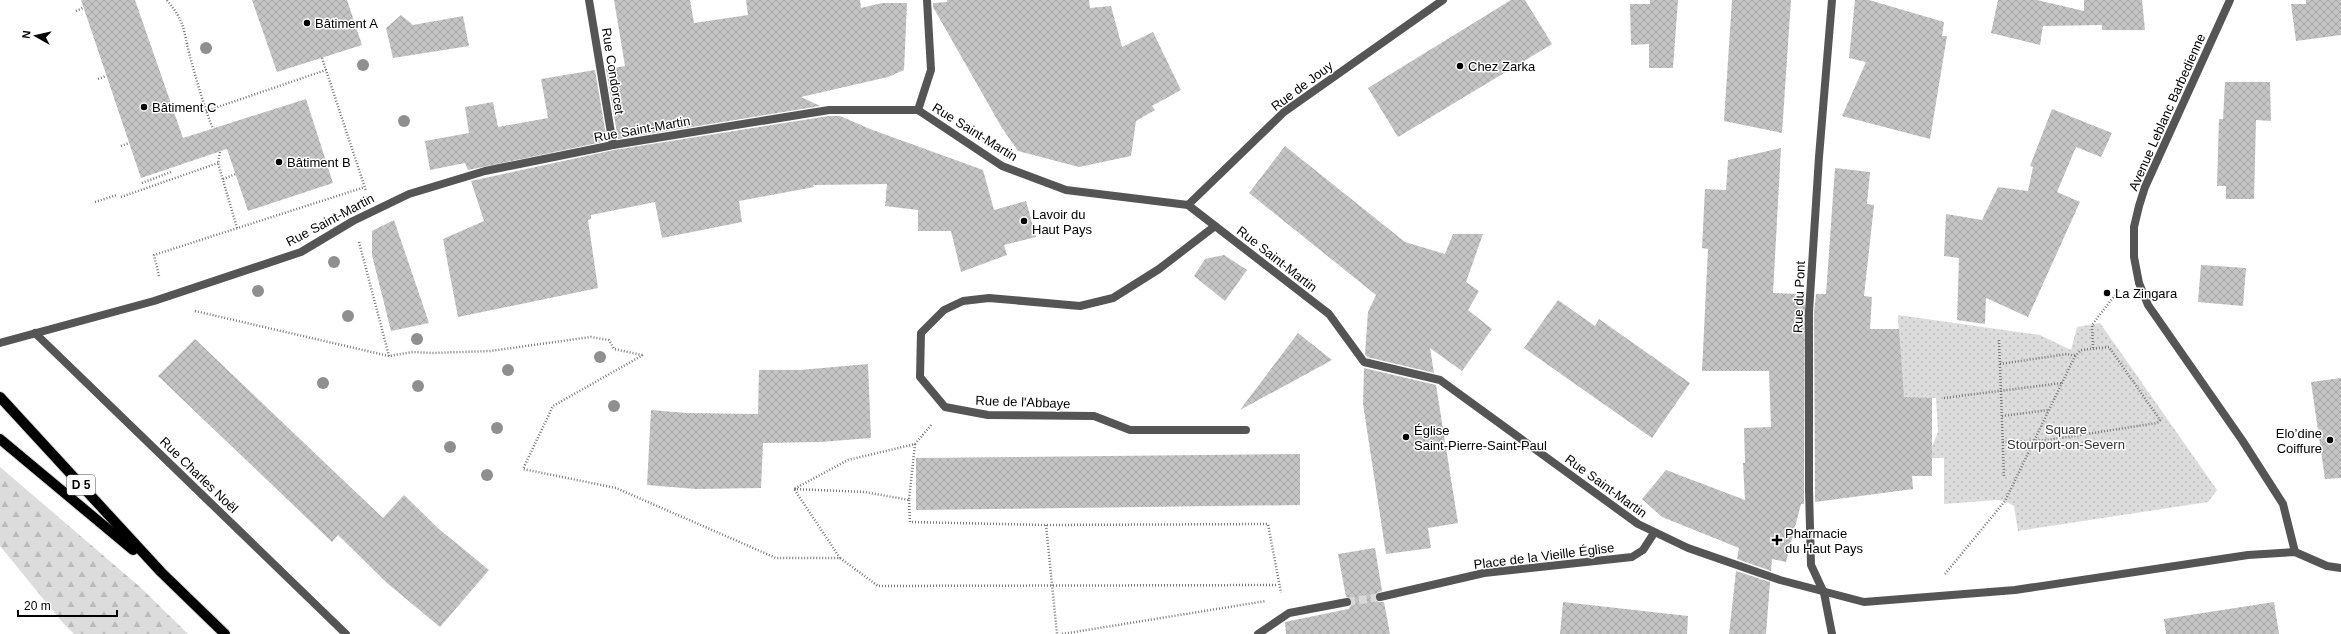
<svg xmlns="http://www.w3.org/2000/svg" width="2341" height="634" font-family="Helvetica,sans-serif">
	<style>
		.forest { fill: url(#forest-firs) }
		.park { fill: url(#park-dots) }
		.building { fill: url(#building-cross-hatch) }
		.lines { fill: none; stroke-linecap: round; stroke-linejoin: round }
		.street-tunnel { stroke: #d9d9d9; stroke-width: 8; stroke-dasharray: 8 4; stroke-linecap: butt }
		.primary-casing { stroke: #dbdbdb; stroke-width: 12 }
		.path { stroke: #777; stroke-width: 2.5; stroke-dasharray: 1 2; stroke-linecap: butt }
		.street { stroke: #555; stroke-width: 8 }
		.primary { stroke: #000; stroke-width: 10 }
		.tree { fill: #8f8f8f }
		.poi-dot { fill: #000; stroke: #fff; stroke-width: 1.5 }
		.labels { text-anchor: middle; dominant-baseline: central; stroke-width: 3; stroke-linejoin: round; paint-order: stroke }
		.shield { fill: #fff; stroke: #4c4c4c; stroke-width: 1 }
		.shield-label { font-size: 12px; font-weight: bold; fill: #000 }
		.poi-label { font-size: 13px; fill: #000; stroke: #fff; text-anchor: start }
		.street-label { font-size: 13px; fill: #000; stroke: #fff }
		.park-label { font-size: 13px; fill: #333; stroke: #fff }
	</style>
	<defs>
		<pattern id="forest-firs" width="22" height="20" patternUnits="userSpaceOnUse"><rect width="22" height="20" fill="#dcdcdc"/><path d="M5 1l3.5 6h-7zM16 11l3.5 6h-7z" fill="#bbb"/></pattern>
		<pattern id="park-dots" width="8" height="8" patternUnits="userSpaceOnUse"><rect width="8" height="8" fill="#dcdcdc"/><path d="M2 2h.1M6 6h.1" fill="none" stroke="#bbb" stroke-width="1.8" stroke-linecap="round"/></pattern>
		<pattern id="building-cross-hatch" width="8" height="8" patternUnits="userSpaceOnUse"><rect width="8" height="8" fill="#c4c4c4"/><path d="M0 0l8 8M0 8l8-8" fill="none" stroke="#a7a7a7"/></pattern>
	</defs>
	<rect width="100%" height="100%" fill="#fff"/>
	<path class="forest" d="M0,467L140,587L188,634H74L63,623L0,546Z"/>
	<path class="park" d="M1898,315L2040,335L2071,350L2077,327L2100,323L2217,490L2208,502L2018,531L2014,506L2005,501L1997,500L1944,504V458H1932L1931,449L1938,432L1936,398L1902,399Z"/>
	<g class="building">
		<path d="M81,0H135L183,138L306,99L333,183L248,211L227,149L141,178Z"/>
		<path d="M252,0H347L362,45L277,72Z"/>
		<path d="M614,0H690L694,23L748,15L746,0H860L861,8L882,3H907L904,70L888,77L801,97L820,106L618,139L606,69L625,66Z"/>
		<path d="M947,0H1089L1090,8L1111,6L1122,47L1153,32L1181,90L1152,106L1155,110L1136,121L1131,156L1079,167L1018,151L1002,128L933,7V3L947,2Z"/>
		<path d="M1511,0H1525L1552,44L1398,137L1368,88Z"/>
		<path d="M1650,0H1678L1673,68H1649V44L1631,45L1630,4H1650Z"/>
		<path d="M1732,0H1791L1782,133L1724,121Z"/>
		<path d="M1855,0H1869L1944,22L1942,36H1947L1930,139L1842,116L1866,62L1849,58Z"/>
		<path d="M1998,0H2037L2084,11V0H2142L2145,30H2102V25L2043,26L2040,45L1991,33Z"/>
		<path d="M2306,0H2341V35L2296,41L2291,4H2306Z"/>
		<path d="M401,15L413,25L463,16L469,46L393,58L386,28Z"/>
		<path d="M595,70L607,141L468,170L465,163L430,170L425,141L469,133L465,107L493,102L498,127L548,118L541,79Z"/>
		<path d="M2225,82H2270L2271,121L2256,120L2254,199H2226V186H2217L2219,119H2223Z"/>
		<path d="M2052,109L2112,133L2101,157L2076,147L2057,192L2080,202L2028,317L1986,298L1985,324L1957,320L1959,258L1944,256L1946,214L1982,220L1998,187L2028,191L2033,167L2030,166Z"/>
		<path d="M829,116H840L870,129L983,170L994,210L1026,201L1036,237L1004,245L1007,255L961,272L951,231H918V210L885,206L887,184L813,185L814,187L739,201L742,222L662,238L655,202L591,215V219L588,220L598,288L458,317L443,239L484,221L471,181L614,150Z"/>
		<path d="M1285,146L1405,242L1445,254L1453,234H1483L1466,282L1479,291L1468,310L1492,329L1462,371L1430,348L1434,373L1367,357L1365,354L1368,312L1376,295L1249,193Z"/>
		<path d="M1781,148L1773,293L1805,294L1804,504H1801L1786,562L1772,559L1771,571L1737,559L1739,548L1662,517L1642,499L1666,470L1745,500L1743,463H1745L1744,428L1771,427L1769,371H1702L1708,249L1702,248L1705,189L1726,190L1728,160Z"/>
		<path d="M1835,168L1870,172L1867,204L1874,205L1864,296L1872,297L1870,329H1899L1904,397L1932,398V476H1912L1913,489L1815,502L1814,312L1816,294H1826Z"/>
		<path d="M394,220L429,323L391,331L372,255V231Z"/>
		<path d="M1224,255L1247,270L1225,301L1194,276L1205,259Z"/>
		<path d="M2201,265L2246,268L2243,306L2198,302Z"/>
		<path d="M1558,300L1595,326L1599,319L1690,383L1652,438L1524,348Z"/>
		<path d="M1298,333L1332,360L1240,410Z"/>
		<path d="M195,339L383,518L404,495L439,529L489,570L440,627L387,583L338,535L332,542L158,376Z"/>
		<path d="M868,364L871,438L820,442L763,443L761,488L696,489L647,485L651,410L687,413L758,414L759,370H800Z"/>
		<path d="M1364,368L1436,385L1458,523L1428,528L1431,548L1386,554L1363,404Z"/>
		<path d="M2341,378V478L2325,479L2311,382Z"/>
		<path d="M1300,454V505L916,510V458Z"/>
		<path d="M1375,548L1382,591L1377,593L1375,598L1378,602H1384L1390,634H1286L1285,622L1348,609L1351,606V599L1346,597L1338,554Z"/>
		<path d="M1736,571L1770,582L1766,634H1729Z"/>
		<path d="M1563,602L1688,616L1687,634H1560Z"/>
		<path d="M2274,602L2279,634H2166L2164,619Z"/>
	</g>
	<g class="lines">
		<path class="street-tunnel" d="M1347,602L1380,597"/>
		<g class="primary-casing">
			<g id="primary">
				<path d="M0,397L161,572L225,634"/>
				<path d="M0,439L133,550"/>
			</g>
		</g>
		<g class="path">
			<path d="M167,0C185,22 183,28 189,53C196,78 203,104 213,129"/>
			<path d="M76,11L83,8"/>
			<path d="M322,58L326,70"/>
			<path d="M98,79L106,76"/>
			<path d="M206,111L326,70L366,191"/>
			<path d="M121,146L129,143"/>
			<path d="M220,152L218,163L237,228"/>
			<path d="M223,179L236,174"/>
			<path d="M142,183L171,172"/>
			<path d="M121,197L218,163"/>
			<path d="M95,202L117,195"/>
			<path d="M359,242L389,356"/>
			<path d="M159,276L154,255L365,187"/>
			<path d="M195,311L389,356L413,352L432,353L490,351L591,337L609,340L614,349L642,355"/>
			<path d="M1999,340L2004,476"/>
			<path d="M2093,348L2092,325L2119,290"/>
			<path d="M643,355L553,406L523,469L616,488L776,558H840L878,586L1278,585"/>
			<path d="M2000,364L2067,354L2076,356"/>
			<path d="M1944,398L2062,383"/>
			<path d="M2002,416L2049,410"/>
			<path d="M794,489L865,492L909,500L915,444"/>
			<path d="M909,500L910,522L1046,525L1268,524L1281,593"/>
			<path d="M1046,525L1057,634"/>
			<path d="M840,558L794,489L848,460L915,444L932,424"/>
			<path d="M1945,574L2005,501L2074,358L2081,350L2109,347L2160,420L2157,423L2048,440L2003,442"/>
			<path d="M1062,634L1266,601"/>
		</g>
		<g class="street">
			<path d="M589,0L613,145"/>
			<path d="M1832,0L1819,157L1809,312V490L1811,565L1824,593L1832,634"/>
			<path d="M2230,0L2145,187L2139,206L2134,227V257L2139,283L2148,305L2242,440L2283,504L2295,552"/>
			<path d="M918,110L931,70L927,0"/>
			<path d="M1188,205L1284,112L1443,0"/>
			<path d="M1215,226L1159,269L1113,298L1080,306L989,298L963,301L944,310L921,333L920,377L945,407L988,415L1094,416L1130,430H1246"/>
			<path d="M35,333L346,634"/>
			<path d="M0,343L154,301L301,252L353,221L409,194L485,171L613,145L829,110H918L1002,166L1066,190L1188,205L1329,314L1364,362L1440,380L1638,524L1688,548L1780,580L1864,602L2015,590L2248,555L2295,552L2327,566L2341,568"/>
			<path d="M1380,597L1484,573L1632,557L1643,550L1654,533"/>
			<path d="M1258,634L1289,613L1347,602"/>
		</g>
		<use href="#primary" class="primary"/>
	</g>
	<g class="tree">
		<circle cx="206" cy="48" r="6"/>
		<circle cx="363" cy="65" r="6"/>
		<circle cx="404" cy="121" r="6"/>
		<circle cx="334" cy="262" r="6"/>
		<circle cx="258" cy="291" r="6"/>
		<circle cx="348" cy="316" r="6"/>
		<circle cx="417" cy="339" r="6"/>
		<circle cx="600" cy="357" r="6"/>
		<circle cx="508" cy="370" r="6"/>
		<circle cx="323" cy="383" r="6"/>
		<circle cx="418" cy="386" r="6"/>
		<circle cx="614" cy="406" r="6"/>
		<circle cx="497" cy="428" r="6"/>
		<circle cx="450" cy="447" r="6"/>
		<circle cx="487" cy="475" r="6"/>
	</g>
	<g class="poi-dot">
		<circle cx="307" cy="23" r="4"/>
		<circle cx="1460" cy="66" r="4"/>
		<circle cx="144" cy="107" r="4"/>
		<circle cx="279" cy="162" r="4"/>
		<circle cx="1024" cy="221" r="4"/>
		<circle cx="2107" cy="293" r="4"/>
		<circle cx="1406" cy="437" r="4"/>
		<circle cx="2330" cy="440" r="4"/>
		<path d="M1775 534h4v4h4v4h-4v4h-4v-4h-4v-4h4z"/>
	</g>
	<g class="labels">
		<rect class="shield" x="67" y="475" width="28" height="20" rx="3"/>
		<g class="shield-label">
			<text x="81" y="485">D 5</text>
		</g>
		<g class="poi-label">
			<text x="315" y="23">Bâtiment A</text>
			<text x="1468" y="66">Chez Zarka</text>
			<text x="152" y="107">Bâtiment C</text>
			<text x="287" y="162">Bâtiment B</text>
			<text x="1032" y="214">Lavoir du<tspan x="1032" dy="15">Haut Pays</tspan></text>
			<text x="2115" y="293">La Zingara</text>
			<text x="1414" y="430">Église<tspan x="1414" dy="15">Saint-Pierre-Saint-Paul</tspan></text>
			<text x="2322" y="433" text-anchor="end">Elo’dine<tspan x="2322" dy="15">Coiffure</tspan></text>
			<text x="1785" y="533">Pharmacie<tspan x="1785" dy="15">du Haut Pays</tspan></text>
		</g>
		<g class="street-label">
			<text transform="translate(613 71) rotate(81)">Rue Condorcet</text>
			<text transform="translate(1302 86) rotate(-37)">Rue de Jouy</text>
			<text transform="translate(2167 112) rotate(-66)">Avenue Leblanc Barbedienne</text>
			<text transform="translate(642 129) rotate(-10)">Rue Saint-Martin</text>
			<text transform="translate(975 132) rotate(32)">Rue Saint-Martin</text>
			<text transform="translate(330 220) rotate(-28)">Rue Saint-Martin</text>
			<text transform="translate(1277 259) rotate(38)">Rue Saint-Martin</text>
			<text transform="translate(1799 297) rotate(-88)">Rue du Pont</text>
			<text transform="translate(1023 402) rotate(2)">Rue de l'Abbaye</text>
			<text transform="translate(199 475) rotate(44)">Rue Charles Noël</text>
			<text transform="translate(1606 486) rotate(36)">Rue Saint-Martin</text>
			<text transform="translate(1544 556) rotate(-7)">Place de la Vieille Église</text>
		</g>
		<g class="park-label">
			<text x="2066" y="429">Square<tspan x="2066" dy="15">Stourport-on-Severn</tspan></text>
		</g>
	</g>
	<g transform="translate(36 36) rotate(278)" stroke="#ffffff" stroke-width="3" paint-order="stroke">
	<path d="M0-3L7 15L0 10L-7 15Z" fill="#000000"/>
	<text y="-6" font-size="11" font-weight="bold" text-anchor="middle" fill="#000000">N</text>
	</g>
	<path d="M18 610v6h99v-6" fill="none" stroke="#000000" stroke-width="2"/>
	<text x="24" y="610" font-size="12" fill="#000000" stroke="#ffffff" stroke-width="3" paint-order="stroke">20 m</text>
</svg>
